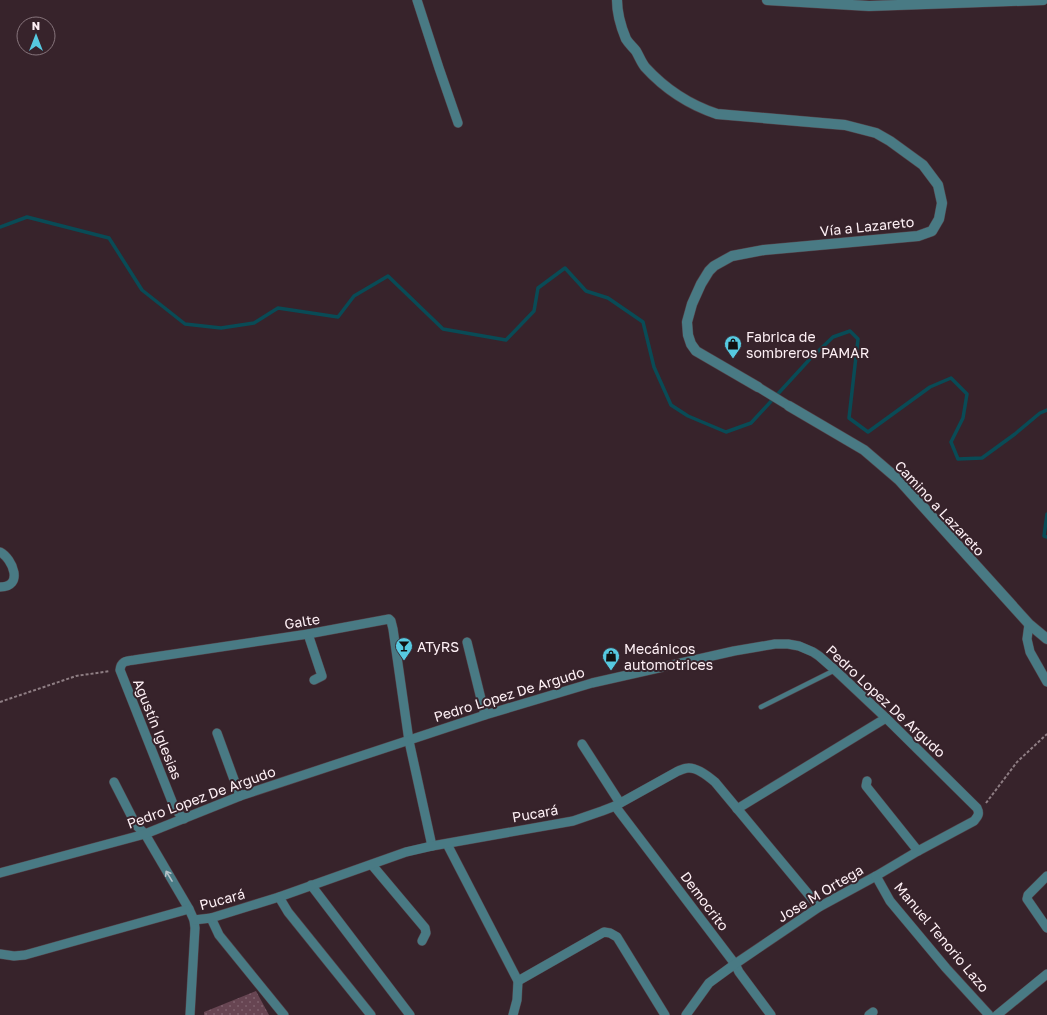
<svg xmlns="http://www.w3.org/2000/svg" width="1047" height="1015" font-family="'Golos Text',sans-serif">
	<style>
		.park { fill: url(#park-dots) }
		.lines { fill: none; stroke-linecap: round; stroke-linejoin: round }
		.stream { stroke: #094b56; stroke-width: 3.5 }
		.service-casing { stroke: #534047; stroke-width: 5.5 }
		.minor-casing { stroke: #534047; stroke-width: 10 }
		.tertiary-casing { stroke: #534047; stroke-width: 11 }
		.path { stroke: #8f7e84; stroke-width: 2; stroke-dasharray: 3 2; stroke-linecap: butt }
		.service { stroke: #497a84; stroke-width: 4.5 }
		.minor { stroke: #497a84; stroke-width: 9 }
		.tertiary { stroke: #497a84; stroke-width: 10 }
		.oneway { stroke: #b6c1c8 }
		.labels { text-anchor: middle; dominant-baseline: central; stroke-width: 4; stroke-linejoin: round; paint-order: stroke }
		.street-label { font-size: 14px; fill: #fef0f5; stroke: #37232b }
		.poi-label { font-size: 14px; fill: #fef0f5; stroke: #37232b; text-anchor: start }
	</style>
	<defs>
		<pattern id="park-dots" width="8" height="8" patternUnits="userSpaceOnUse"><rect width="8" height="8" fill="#674552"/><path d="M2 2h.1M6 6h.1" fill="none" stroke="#7e606c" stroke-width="1.8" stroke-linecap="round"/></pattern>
	</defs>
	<rect width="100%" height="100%" fill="#37232b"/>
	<path class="park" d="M256,991L269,1015H204V1012Z"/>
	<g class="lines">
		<g class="stream">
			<path d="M0,227L27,217L109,238L142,290L185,324L221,328L254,323L278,308L338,317L354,296L388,276L443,329L506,340L534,311L538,288L565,268L586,291L608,298L643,322L654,367L671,405L688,416L726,432L751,423L809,360L833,337L850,331L858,339L849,418L868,432L930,387L951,378L967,394L963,418L951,442L958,459L982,458L1015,434L1040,413L1047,410"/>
			<path d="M1047,514L1044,536L1047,537"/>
		</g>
		<g class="service-casing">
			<path id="service" d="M761,707L835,670"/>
		</g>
		<g class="minor-casing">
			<g id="minor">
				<path d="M417,0L439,68L458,123"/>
				<path d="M758,387L789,406"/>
				<path d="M0,552C13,559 24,587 0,587"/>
				<path d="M1029,624L1027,639L1030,652L1047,682"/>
				<path d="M308,634L322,676L314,680"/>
				<path d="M467,642L485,715"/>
				<path d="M217,733L240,796"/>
				<path d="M582,744L620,803"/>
				<path d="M867,781L866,786L918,851"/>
				<path d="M114,782L136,825L145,834L189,909L194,920L195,928L190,1015"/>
				<path d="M615,806L735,964L739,972L771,1015"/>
				<path d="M737,809L886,718"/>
				<path d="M184,819L175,809L120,670C121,661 126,661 134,660L308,634L389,619L391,621L393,629L409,741L432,846"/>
				<path d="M447,844L518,981L517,1000L513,1015"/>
				<path d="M372,865L425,928L426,933L422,941"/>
				<path d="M0,873L145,834L240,796L485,715L592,683L734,651L775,644H788L799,646L813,652L819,656L835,670L886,718L977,808C980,814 978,816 974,821L918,851L876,876L819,907L735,964L709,983L686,1015"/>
				<path d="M876,876L890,901L946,968L989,1015"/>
				<path d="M1047,876L1028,895L1027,899L1047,928"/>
				<path d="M311,885L410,1015"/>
				<path d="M279,897L288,912L371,1015"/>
				<path d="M211,918L219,935L284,1015"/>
				<path d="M194,920L211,918L279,897L406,852L432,846L573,821L602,811L615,806L678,771C681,770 685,768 688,768C697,767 708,776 715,782L819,907"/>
				<path d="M0,954L14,956L25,955L189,909"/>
				<path d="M518,981L604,932L610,933L617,937L665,1015"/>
				<path d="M869,1015L873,1012"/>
				<path d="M997,1015L1047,974"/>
			</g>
		</g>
		<g class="tertiary-casing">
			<g id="tertiary">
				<path d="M617,0C617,13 621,27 626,39C629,44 633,47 636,51C639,56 641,62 645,67C665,89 690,105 717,114L845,125L876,133L890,141L923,165L938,185L942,203L939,219L932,231L918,236L764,250L732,256L714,266L709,271L701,284L692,304L687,322L688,335L691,344L696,351L758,387"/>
				<path d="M767,0L869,6L1043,0"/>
				<path d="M789,406L864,450L899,480L1029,624L1047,639"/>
			</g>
		</g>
		<g class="path">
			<path d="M0,702L76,676L110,671"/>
			<path d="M986,803L1017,762L1047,734"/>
		</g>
		<use href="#service" class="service"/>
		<use href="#minor" class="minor"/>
		<use href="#tertiary" class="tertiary"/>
	</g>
	<defs><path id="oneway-shaft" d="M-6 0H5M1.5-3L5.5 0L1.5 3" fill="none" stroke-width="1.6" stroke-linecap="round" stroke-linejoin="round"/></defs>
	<use class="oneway" href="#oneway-shaft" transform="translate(169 876) rotate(-121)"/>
	<defs>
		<g id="shop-pin" transform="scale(0.9)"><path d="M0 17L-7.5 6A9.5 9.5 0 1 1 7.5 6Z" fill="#56c9e0" stroke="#37232b"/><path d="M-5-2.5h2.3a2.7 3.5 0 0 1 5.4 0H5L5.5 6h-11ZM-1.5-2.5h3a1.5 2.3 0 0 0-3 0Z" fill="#111"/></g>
		<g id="bar-pin" transform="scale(0.9)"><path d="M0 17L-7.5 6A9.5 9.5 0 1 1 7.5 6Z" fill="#56c9e0" stroke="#37232b"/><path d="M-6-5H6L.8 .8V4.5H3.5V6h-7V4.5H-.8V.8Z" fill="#111"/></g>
	</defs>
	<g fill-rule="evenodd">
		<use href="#shop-pin" x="733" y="344"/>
		<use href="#bar-pin" x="404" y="646"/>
		<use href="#shop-pin" x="611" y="656"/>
	</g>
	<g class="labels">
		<g class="street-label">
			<text transform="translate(867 226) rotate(-6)">Vía a Lazareto</text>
			<text transform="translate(940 508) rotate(47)">Camino a Lazareto</text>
			<text transform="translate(302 621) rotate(-9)">Galte</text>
			<text transform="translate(509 694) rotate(-17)">Pedro Lopez De Argudo</text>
			<text transform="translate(886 701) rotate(43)">Pedro Lopez De Argudo</text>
			<text transform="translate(158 729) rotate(68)">Agustín Iglesias</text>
			<text transform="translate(201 797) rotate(-20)">Pedro Lopez De Argudo</text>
			<text transform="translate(535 813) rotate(-10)">Pucará</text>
			<text transform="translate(820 893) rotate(-31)">Jose M Ortega</text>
			<text transform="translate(222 899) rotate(-15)">Pucará</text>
			<text transform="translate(705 901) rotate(53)">Democrito</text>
			<text transform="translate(942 937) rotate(50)">Manuel Tenorio Lazo</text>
		</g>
		<g class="poi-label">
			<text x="746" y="336">Fabrica de<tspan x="746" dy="16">sombreros PAMAR</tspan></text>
			<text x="417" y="646">ATyRS</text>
			<text x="624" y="648">Mecánicos<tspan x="624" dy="16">automotrices</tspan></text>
		</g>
	</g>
	<g transform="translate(36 36)"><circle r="19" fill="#37232b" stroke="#87757c"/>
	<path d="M0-3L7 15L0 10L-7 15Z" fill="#56c9e0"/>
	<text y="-6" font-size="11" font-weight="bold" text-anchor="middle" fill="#fef0f5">N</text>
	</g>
</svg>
